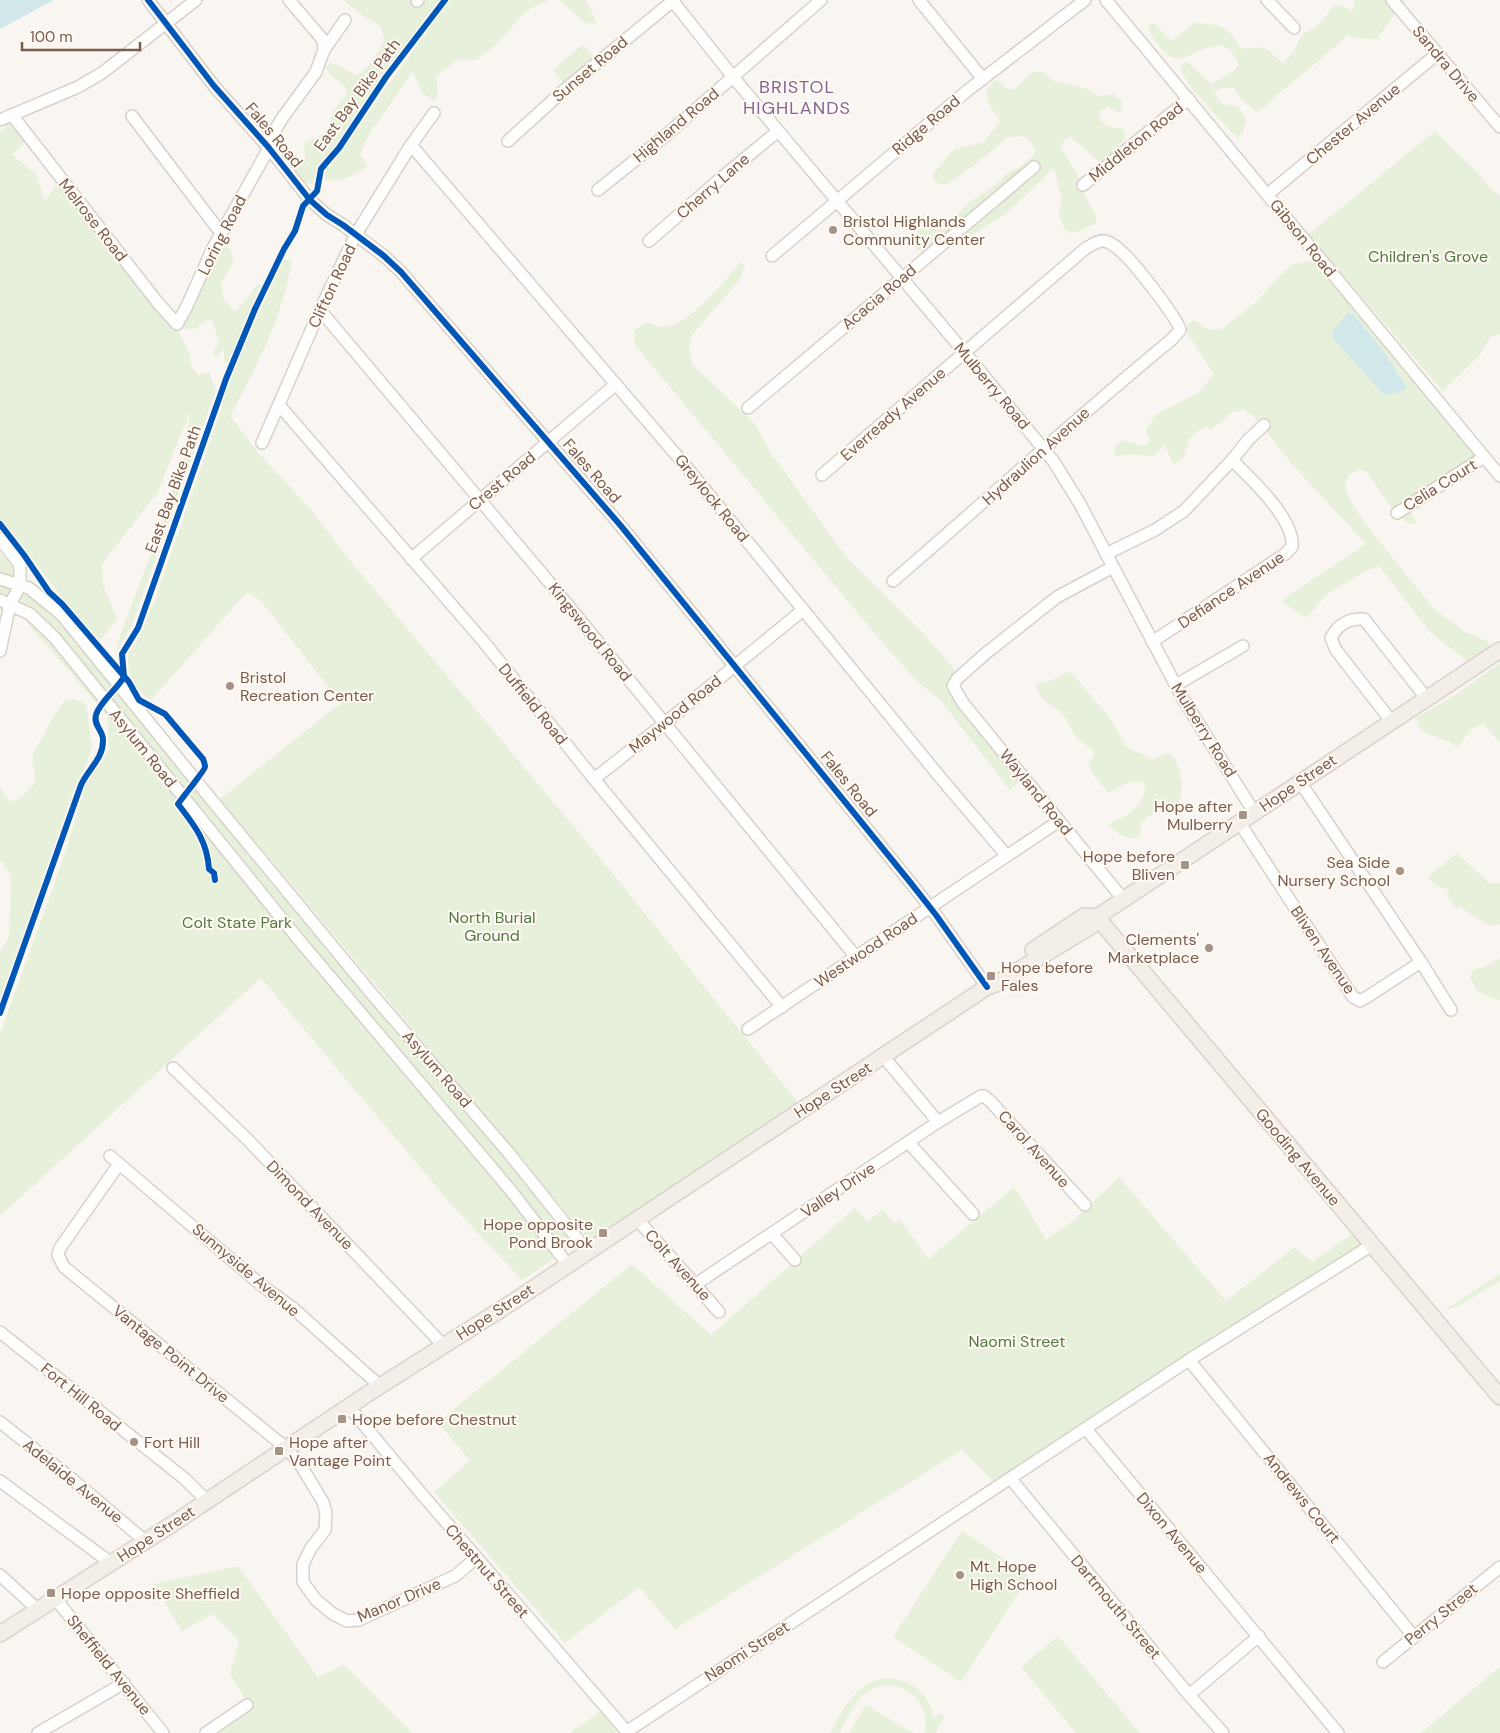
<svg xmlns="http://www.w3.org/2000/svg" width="1500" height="1733" font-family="'DM Sans',sans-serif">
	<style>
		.green { fill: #e7f0db }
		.water { fill: #d0e8ea }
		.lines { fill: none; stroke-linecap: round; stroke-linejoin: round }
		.minor-casing { stroke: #d7d1cb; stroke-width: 14 }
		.major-casing { stroke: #dad1cc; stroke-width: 18 }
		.minor { stroke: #fefefd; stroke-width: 11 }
		.major { stroke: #f3eee8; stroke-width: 15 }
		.cycleway-casing { stroke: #fffaf3; stroke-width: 9 }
		.cycleway { stroke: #0057b8; stroke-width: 6 }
		.poi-dot { fill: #a69286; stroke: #fffaf3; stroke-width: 2 }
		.labels { text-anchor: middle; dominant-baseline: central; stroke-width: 4; stroke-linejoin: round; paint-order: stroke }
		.street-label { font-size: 16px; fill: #7a5c4d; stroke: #fffaf3 }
		.poi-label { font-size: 16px; fill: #7a5c4d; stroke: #fffaf3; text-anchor: start }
		.park-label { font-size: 16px; fill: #537a41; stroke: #fffaf3 }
		.neighbourhood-label { font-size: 18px; letter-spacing: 1px; fill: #846695; stroke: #fffaf3 }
	</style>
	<rect width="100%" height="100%" fill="#f9f5f0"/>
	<g class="green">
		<path d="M344,0H441L391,65L351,126L316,171L313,184C300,184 291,174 293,161L299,165L305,162C306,155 303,149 305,142L325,134L329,127L332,113L346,95L347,89C340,80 331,79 326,68L331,63L344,68L356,76C369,69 377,53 384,40L380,26L356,11Z"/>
		<path d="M450,0H549L526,11L494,47L475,60L459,59L436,76L438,95L434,101L422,93L413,71L368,136L360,155L368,166C352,176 344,181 325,181L324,174Z"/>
		<path d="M554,0H585L591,10L597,24L585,23L561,1Z"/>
		<path d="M1355,0H1405L1377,39L1355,38L1348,35C1325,56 1302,75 1278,94C1271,100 1266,108 1257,112C1246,106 1240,97 1233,87L1219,89L1214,93L1222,104L1237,106L1246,118L1243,133L1237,138L1193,90L1181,71L1182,64L1188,62L1211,84L1235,70L1239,65L1232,52L1220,44C1213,47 1205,48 1198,51C1180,60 1172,63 1158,45C1153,38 1149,33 1148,24H1155L1171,41L1194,23C1214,24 1230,25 1239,46L1245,49C1267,44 1267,50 1283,63L1292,54L1303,33C1318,29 1325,18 1333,6L1340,5L1353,11Z"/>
		<path d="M583,44L596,59L565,85L553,70Z"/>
		<path d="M1035,72H1042L1054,81L1085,88L1097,96L1114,94C1122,100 1124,104 1120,113L1108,106L1102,110L1099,116C1104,127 1113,127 1123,129L1125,136C1120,147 1109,157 1098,161L1071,137L1064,140L1061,147L1081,182L1085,197L1096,215V223C1087,228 1079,232 1068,233L1064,228L1059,215L1062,195L1059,189L1054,168L1006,214L956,245L925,253L918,250L913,245C917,233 918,222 931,216L937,220L936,229L948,222L970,202L999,182L1009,172L1022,166L1032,157L1036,151L1028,139L1021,136L1007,138L973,166L949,183L941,185L935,181L932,175L950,153L956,149L984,142L1000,121C991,106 977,92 997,80L1007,89L1014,90L1028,75Z"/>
		<path d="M11,120L27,140L12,155L36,174L45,201L57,184L175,325L189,352L191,365L198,375L209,372L216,390L132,625L115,654L121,633L158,535L183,461L190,412L157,493L102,564L103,585L117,619L97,644L22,545L0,523V131L2,132Z"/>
		<path d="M1435,131L1476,171L1489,187L1500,196V334L1491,336L1480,355L1443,391L1308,235Z"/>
		<path d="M223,246L231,249L233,263L221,284L224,302L227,301L233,311H237L257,285H262L244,328L228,362L224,363V350L216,357L213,355L215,349L219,343L212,319C200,321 196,337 181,325L210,271C211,262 215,251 223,246Z"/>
		<path d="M283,259L292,261C283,316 256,368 230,416L257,451L312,511L352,563L587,842L800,1105L589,1240L220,799L341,703L261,601L247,592L151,700C134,689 127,673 128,653L136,643L153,605L222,407V399L246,341Z"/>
		<path d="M1315,260L1478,452L1407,503L1416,523L1409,524L1391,507L1367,472L1360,469L1350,474L1345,481L1348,496L1363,521L1434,609L1467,633L1487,641L1492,649L1473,666L1431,633L1379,566L1368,570L1328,593L1306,618L1281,601L1366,544L1291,463L1259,422L1244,409L1233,412L1211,430L1206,427L1196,432L1189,440L1184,457L1173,464L1165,444L1154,456L1133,454L1116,456L1114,448L1122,440L1144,446L1151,441L1146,431L1155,415L1198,393L1214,374L1186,331L1188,324L1194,320L1209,330L1222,329L1254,304L1290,265Z"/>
		<path d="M741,262L745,266L740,279L692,335L689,349L692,364L756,425L770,452L847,558L925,635L957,673L948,686L1022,779L1010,790L941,701L918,682L886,647L634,344L635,330L647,322C652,324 658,327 662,327C690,326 724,281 741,262Z"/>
		<path d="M0,552L584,1239L522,1280L449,1202L261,978L0,1216V1034L66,851L86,783L109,750L107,715L24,619L0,610Z"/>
		<path d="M1500,663V743L1484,724L1471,729L1458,747L1447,741L1420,730L1416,718L1454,696Z"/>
		<path d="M1071,672L1111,720L1127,747L1133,751L1140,753L1153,760L1165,753L1173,756C1181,772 1188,794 1173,810L1166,808L1161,803L1152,814L1141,822L1140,837C1128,841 1116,834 1109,824C1129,815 1140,809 1146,788L1143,782C1130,779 1120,787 1109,793L1095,777L1088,765L1095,754C1090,745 1083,745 1078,739C1072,732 1069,722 1063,715C1054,705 1037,700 1036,684L1051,681L1064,673Z"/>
		<path d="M73,699L86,704L92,747L85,768L77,781L0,1003V951L9,938L11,880L9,872L0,860V786L6,797L12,802L24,795L33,785L35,777L32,756L56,712L65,701Z"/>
		<path d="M1457,853L1489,883H1500V924L1490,926L1461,908H1456L1447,896L1449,890L1435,885L1428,877Z"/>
		<path d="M1500,958V999L1498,1000L1478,992L1470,978L1472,971L1475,969L1485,967Z"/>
		<path d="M1119,1177L1226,1301L1295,1247L1312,1262L1355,1232L1361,1245L993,1481L962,1450L675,1629L639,1587L565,1643L434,1492L470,1461L438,1422L632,1264L711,1335L855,1208L867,1221L883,1210L894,1223L900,1219L928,1259L1014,1187L1046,1239L1072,1222Z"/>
		<path d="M1500,1274V1281L1457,1307L1444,1310Z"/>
		<path d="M962,1531L1029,1576L961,1682L893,1637Z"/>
		<path d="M238,1566L318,1677L344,1665L412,1733H220L251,1707L230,1674L239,1641L213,1614L182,1631L154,1584Z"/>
		<path d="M1058,1636L1140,1733H1076L1021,1667Z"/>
		<path d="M1500,1667V1733H1421Z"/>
		<path d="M885,1678C912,1678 929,1694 934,1720L938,1713L945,1717L935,1733H925C932,1700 897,1672 867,1692C854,1701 847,1720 839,1733H830C844,1709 855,1683 885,1678Z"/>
		<path d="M866,1705L913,1733H849Z"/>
		<path d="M601,1711L617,1733H570Z"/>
	</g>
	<g class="water">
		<path d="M0,0H54L0,29Z"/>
		<path d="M1348,313L1353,314L1385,353L1407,388L1401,392L1384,395L1333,338L1332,332Z"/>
	</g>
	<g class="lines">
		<g class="minor-casing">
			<g id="minor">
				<path d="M148,0L214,86L269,148L310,200L327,215L343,225L384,256L401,272L621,526L910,882L936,915L987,987"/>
				<path d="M289,0L323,40L324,50"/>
				<path d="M672,0L733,77L980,371L1054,462L1080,504L1183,699L1254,812"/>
				<path d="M919,0L983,79"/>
				<path d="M1106,0L1500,476"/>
				<path d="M1267,0L1294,28"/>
				<path d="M1392,0L1500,127"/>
				<path d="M417,1L418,0"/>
				<path d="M12,115L158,303L177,324L187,306L213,248L269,148"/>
				<path d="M132,116L221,233"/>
				<path d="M0,120L78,87L102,73L196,0"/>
				<path d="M508,141L562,92L674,0"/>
				<path d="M266,145L283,117L316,72L324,50L345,20"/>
				<path d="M411,145L684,464L944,782L1007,856"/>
				<path d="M1083,185L1189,99"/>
				<path d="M598,190L665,136L821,0"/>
				<path d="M1268,194L1437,54"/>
				<path d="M649,241L720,179L778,131"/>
				<path d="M772,256L967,91L1085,0"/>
				<path d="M320,310L549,582L856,957"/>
				<path d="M279,405L483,641L594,779L782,1007"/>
				<path d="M748,408L1034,167"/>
				<path d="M262,443L320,310L356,234L411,145L434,113"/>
				<path d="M822,475L1086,248C1092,245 1098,240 1104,241C1112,242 1121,251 1127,257C1136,266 1179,320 1180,330L1171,340C1076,418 986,501 893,581"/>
				<path d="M1397,513L1484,457"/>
				<path d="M0,539L18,562L20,567V586L10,604L0,651"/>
				<path d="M1106,554L1155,530L1184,511L1232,460L1248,440L1264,425"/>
				<path d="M411,559L616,384"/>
				<path d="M1113,567L1057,597L985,654L957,679L953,686L963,703L1123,899"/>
				<path d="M0,579L29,588L62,615L206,793L372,994L508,1152L588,1252"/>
				<path d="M0,600L30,614L55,638L299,940L512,1192L568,1265"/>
				<path d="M1152,642L1285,554L1292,547C1295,519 1251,479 1232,460"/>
				<path d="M1176,685L1243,646"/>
				<path d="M1392,722L1336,650L1331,638C1337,625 1349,618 1364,619L1427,699"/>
				<path d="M594,779L665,723L803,610"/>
				<path d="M1300,782L1421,962L1451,1010"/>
				<path d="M1239,822L1353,997L1360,1001L1367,997L1421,962"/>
				<path d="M748,1029L1059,821"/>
				<path d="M883,1056L938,1122"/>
				<path d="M173,1068L248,1140L444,1346"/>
				<path d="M909,1143L973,1214"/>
				<path d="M110,1156L260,1284L294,1309L380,1386"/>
				<path d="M119,1164L60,1248L58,1255L64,1267L242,1412L286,1448L300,1464L323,1502L326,1513L325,1530L311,1548L303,1564V1582L316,1600L333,1614L347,1621L359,1620L455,1576L476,1558"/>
				<path d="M637,1219L719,1312"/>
				<path d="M772,1234L795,1260"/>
				<path d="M696,1284L938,1122L981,1096H984L991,1102L1085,1205"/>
				<path d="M0,1332L185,1479L207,1501"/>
				<path d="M1189,1360L1414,1637"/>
				<path d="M349,1407L420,1492L628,1733"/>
				<path d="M0,1422L72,1479L145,1541"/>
				<path d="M1086,1429L1338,1733"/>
				<path d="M1011,1479L1189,1695L1223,1733"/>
				<path d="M0,1481L111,1563"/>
				<path d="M0,1575L37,1609"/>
				<path d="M55,1598L163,1733"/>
				<path d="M1383,1662L1500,1567"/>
				<path d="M1189,1695L1259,1636"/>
				<path d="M626,1732L1189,1360L1372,1245"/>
				<path d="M38,1733L124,1683"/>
				<path d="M206,1733L247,1705"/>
			</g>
		</g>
		<g class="major-casing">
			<g id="major">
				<path d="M1097,917L1500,1397"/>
				<path d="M1033,950L1084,916L1097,917"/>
				<path d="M0,1634L174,1523L369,1393L514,1301L987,987L996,984L1093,925L1097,917L1500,650"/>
			</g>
		</g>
		<use href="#minor" class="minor"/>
		<use href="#major" class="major"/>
		<g class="cycleway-casing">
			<g id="cycleway">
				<path d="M148,0L214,86L269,148L310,200L327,215L343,225L384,256L401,272L621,526L910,882L936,915L987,987"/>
				<path d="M0,524L24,555L49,592L62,604L129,682L139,700L165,714L203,759C204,762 205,764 205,767C205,770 182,798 178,804C194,825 207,840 209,869L214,873L215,880"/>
				<path d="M0,1013L81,785C88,769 103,759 103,741C104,731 93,726 96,715C99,703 117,689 124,677L122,654L138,628L226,379L255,309L284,249L295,231L303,206L317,191L321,169L326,163L339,148L386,77L445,0"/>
			</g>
		</g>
		<use href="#cycleway" class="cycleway"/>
	</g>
	<g class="poi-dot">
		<circle cx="833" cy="230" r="5"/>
		<circle cx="230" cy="686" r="5"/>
		<rect x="1238" y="810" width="10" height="10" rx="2.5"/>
		<rect x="1180" y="860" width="10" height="10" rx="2.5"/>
		<circle cx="1400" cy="871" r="5"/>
		<circle cx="1209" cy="948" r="5"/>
		<rect x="986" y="971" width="10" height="10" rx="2.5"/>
		<rect x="598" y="1228" width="10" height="10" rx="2.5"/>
		<rect x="337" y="1414" width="10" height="10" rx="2.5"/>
		<circle cx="134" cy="1442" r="5"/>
		<rect x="274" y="1446" width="10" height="10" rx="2.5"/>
		<circle cx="960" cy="1575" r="5"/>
		<rect x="46" y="1588" width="10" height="10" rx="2.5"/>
	</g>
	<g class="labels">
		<g class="street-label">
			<text transform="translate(1446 64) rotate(50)">Sandra Drive</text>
			<text transform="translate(590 69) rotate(-40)">Sunset Road</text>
			<text transform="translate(357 95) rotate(-54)">East Bay Bike Path</text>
			<text transform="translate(1353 124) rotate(-40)">Chester Avenue</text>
			<text transform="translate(676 125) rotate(-40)">Highland Road</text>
			<text transform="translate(926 125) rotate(-40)">Ridge Road</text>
			<text transform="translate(274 135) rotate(50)">Fales Road</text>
			<text transform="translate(1136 142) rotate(-39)">Middleton Road</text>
			<text transform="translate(713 186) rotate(-41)">Cherry Lane</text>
			<text transform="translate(93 220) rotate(52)">Melrose Road</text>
			<text transform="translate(222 235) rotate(-63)">Loring Road</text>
			<text transform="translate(1303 238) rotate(51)">Gibson Road</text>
			<text transform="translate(332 286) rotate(-65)">Clifton Road</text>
			<text transform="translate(879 297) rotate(-40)">Acacia Road</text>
			<text transform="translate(992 386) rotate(50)">Mulberry Road</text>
			<text transform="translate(893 414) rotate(-41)">Everready Avenue</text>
			<text transform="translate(1036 456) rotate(-42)">Hydraulion Avenue</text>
			<text transform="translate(592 471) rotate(49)">Fales Road</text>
			<text transform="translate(502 481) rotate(-40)">Crest Road</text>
			<text transform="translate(1440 485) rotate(-32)">Celia Court</text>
			<text transform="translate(173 489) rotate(-70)">East Bay Bike Path</text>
			<text transform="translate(712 498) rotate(51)">Greylock Road</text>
			<text transform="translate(1231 590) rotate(-34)">Defiance Avenue</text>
			<text transform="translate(590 632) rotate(51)">Kingswood Road</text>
			<text transform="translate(533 704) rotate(51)">Duffield Road</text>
			<text transform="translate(675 714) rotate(-39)">Maywood Road</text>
			<text transform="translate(1204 730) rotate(58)">Mulberry Road</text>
			<text transform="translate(143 748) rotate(51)">Asylum Road</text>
			<text transform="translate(1298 783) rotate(-34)">Hope Street</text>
			<text transform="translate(849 784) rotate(51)">Fales Road</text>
			<text transform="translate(1036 792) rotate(51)">Wayland Road</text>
			<text transform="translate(866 950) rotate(-34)">Westwood Road</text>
			<text transform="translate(1323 950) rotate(56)">Bliven Avenue</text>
			<text transform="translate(437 1069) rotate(49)">Asylum Road</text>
			<text transform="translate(833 1090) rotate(-33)">Hope Street</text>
			<text transform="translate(1034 1149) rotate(48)">Carol Avenue</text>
			<text transform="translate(1298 1157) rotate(50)">Gooding Avenue</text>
			<text transform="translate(838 1190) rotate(-34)">Valley Drive</text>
			<text transform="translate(310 1205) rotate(46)">Dimond Avenue</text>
			<text transform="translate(678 1265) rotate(48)">Colt Avenue</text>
			<text transform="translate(246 1270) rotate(40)">Sunnyside Avenue</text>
			<text transform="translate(495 1312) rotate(-33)">Hope Street</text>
			<text transform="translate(171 1354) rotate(39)">Vantage Point Drive</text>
			<text transform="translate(81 1397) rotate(39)">Fort Hill Road</text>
			<text transform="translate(73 1481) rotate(39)">Adelaide Avenue</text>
			<text transform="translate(1302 1498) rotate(51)">Andrews Court</text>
			<text transform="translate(1172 1533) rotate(50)">Dixon Avenue</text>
			<text transform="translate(156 1534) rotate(-33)">Hope Street</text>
			<text transform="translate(487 1571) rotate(49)">Chestnut Street</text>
			<text transform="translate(399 1600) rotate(-23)">Manor Drive</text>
			<text transform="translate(1116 1607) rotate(50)">Dartmouth Street</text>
			<text transform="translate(1441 1614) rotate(-39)">Perry Street</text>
			<text transform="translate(747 1651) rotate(-33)">Naomi Street</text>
			<text transform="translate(109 1665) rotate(51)">Sheffield Avenue</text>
		</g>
		<g class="poi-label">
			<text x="843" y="221">Bristol Highlands<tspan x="843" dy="18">Community Center</tspan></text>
			<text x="240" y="677">Bristol<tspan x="240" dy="18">Recreation Center</tspan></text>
			<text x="1233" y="806" text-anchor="end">Hope after<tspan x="1233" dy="18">Mulberry</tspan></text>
			<text x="1175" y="856" text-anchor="end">Hope before<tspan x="1175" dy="18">Bliven</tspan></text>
			<text x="1390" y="862" text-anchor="end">Sea Side<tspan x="1390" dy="18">Nursery School</tspan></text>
			<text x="1199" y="939" text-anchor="end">Clements'<tspan x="1199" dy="18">Marketplace</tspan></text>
			<text x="1001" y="967">Hope before<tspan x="1001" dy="18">Fales</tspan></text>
			<text x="593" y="1224" text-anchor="end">Hope opposite<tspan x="593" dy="18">Pond Brook</tspan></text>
			<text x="352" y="1419">Hope before Chestnut</text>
			<text x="144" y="1442">Fort Hill</text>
			<text x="289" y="1442">Hope after<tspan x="289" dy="18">Vantage Point</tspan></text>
			<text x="970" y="1566">Mt. Hope<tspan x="970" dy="18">High School</tspan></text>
			<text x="61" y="1593">Hope opposite Sheffield</text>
		</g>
		<g class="park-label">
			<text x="1428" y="256">Children's Grove</text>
			<text x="492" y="917">North Burial<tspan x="492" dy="18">Ground</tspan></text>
			<text x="237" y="922">Colt State Park</text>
			<text x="1017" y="1341">Naomi Street</text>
		</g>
		<g class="neighbourhood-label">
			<text x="797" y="87">BRISTOL<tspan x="797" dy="21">HIGHLANDS</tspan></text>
		</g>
	</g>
	<path d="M22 42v8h118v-8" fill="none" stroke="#7a5c4d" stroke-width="2.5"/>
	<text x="30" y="42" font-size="15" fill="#7a5c4d" stroke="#fffaf3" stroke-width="4" paint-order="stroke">100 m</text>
</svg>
